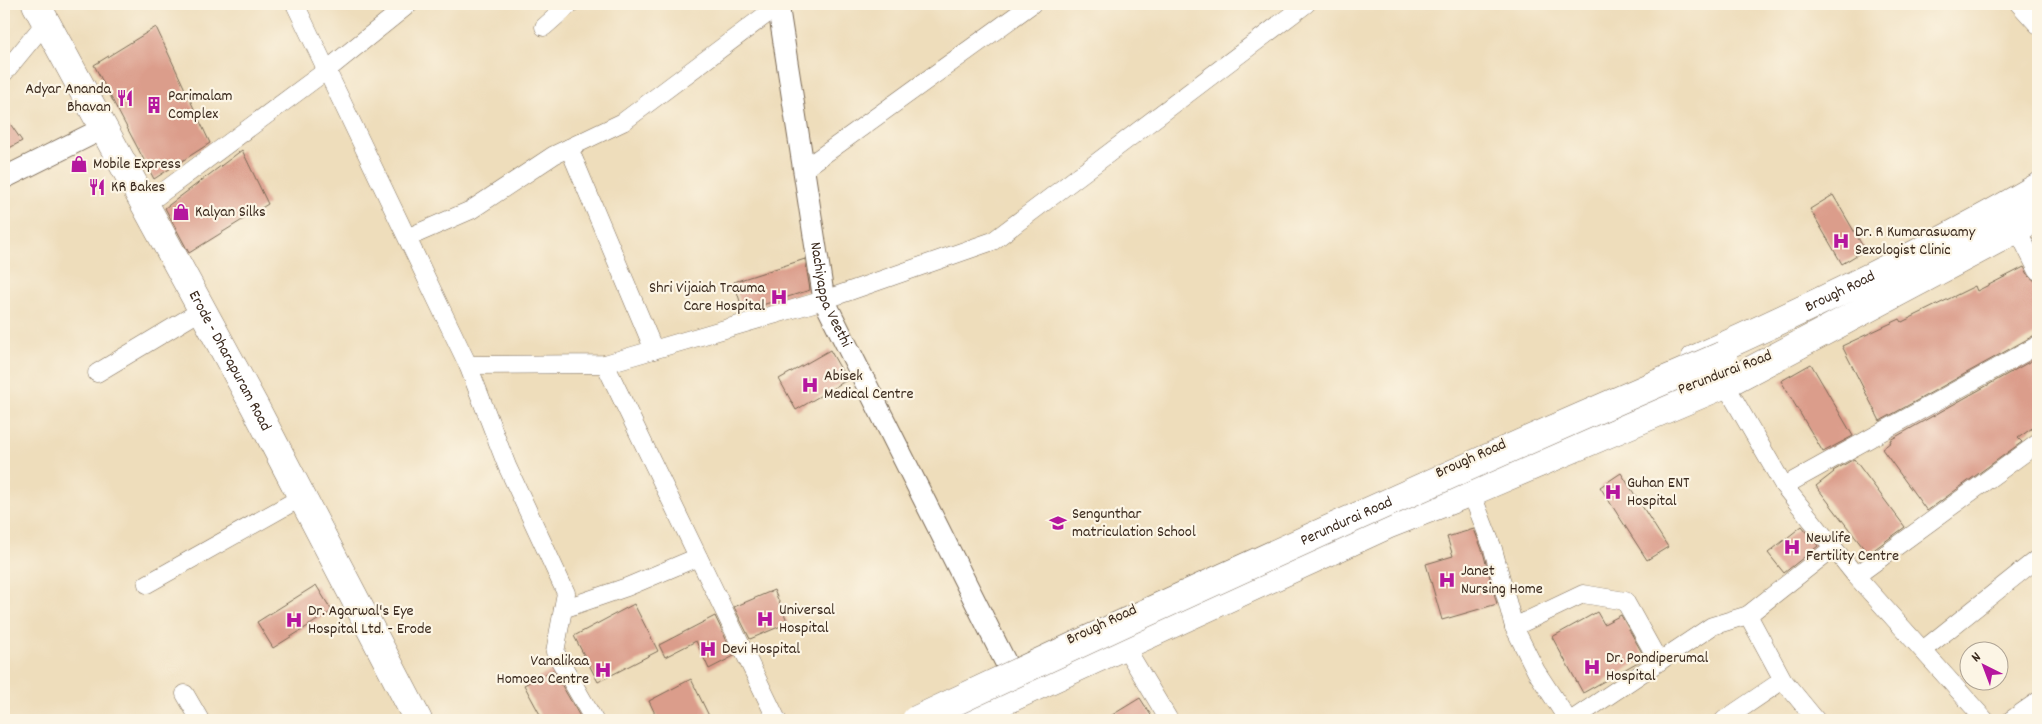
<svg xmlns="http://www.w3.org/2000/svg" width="2042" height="724" font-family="Dekko,sans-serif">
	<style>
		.building { fill: #db9d8b }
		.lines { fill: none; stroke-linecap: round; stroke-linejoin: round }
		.minor-casing { stroke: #7a6955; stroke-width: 19 }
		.tertiary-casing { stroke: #7a6955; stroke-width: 23 }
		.primary-casing { stroke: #7a6955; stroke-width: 29 }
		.minor { stroke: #fff; stroke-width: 18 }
		.tertiary { stroke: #fff; stroke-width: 21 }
		.primary { stroke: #fff; stroke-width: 28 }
		.primary-bridge-casing { stroke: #7a6955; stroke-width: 29; stroke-linecap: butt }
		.primary-bridge { stroke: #fff; stroke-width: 28 }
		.labels { text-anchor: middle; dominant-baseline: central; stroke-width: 4.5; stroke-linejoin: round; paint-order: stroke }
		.poi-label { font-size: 16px; fill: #3b2a1e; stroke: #fcf5e5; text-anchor: start }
		.street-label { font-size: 16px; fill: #3b2a1e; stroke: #fcf5e5 }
	</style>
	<rect width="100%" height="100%" fill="#fcf5e5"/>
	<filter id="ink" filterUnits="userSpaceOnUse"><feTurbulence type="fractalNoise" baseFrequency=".02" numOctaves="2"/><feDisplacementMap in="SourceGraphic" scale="10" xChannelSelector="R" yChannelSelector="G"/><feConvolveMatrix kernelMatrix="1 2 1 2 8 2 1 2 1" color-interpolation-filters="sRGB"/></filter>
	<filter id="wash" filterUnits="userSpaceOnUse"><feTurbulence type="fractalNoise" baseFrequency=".0096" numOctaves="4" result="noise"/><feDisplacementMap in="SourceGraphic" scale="20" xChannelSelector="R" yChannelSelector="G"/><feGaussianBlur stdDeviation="1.12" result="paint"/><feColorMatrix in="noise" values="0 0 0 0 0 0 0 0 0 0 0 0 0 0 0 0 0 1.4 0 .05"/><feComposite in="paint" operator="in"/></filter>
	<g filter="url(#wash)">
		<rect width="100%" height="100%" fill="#edb"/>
		<g id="blocks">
			<g class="building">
				<path d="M156,27L210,143L154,179L94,65Z"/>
				<path d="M4,115L22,141L4,151Z"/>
				<path d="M242,150L268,204L189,253L165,208Z"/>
				<path d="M1833,195L1865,250L1842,264L1810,209Z"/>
				<path d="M805,259L810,290L743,311L734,282Z"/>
				<path d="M2024,267L2029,276L2035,281L2038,286V334L2033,336L1880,421L1842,346L1900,319L1902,322L1975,286L1977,291Z"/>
				<path d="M830,350L847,380L796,410L779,379Z"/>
				<path d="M2038,357V424L2018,438L2022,442L1927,511L1882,449L1891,442L1890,440Z"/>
				<path d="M1811,364L1853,436L1823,452L1781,381Z"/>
				<path d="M1854,459L1905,527L1868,554L1816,486L1834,472L1833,471Z"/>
				<path d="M1621,473L1668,547L1647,560L1600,487Z"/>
				<path d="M1802,526L1818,546L1784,573L1768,553Z"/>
				<path d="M1474,529L1483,552L1497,604L1442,620L1426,564L1453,556L1447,537Z"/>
				<path d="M316,585L332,611L273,648L257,622Z"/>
				<path d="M774,590L788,623L750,639L734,607Z"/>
				<path d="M634,604L658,651L598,682L574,636Z"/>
				<path d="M1597,612L1604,624L1621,615L1645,658L1583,693L1552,637Z"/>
				<path d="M715,616L734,656L709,669L696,641L665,657L659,645Z"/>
				<path d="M553,670L582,720H543L524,685Z"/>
				<path d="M691,679L711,720H658L649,701Z"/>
				<path d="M1140,698L1154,720H1104Z"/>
			</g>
		</g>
	</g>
	<g filter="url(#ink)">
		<use href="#blocks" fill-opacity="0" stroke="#7a6955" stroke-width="1"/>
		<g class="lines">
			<g class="minor-casing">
				<g id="minor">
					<path d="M295,4L468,365L605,364L824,300L993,241L1306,4"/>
					<path d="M2019,4L2038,25"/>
					<path d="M544,27L570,4"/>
					<path d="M4,73L46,22"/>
					<path d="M569,148L654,350"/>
					<path d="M804,169L1032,4"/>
					<path d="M144,206L327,70L409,4"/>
					<path d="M2017,229L2038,271"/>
					<path d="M409,237L471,210L554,155L623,122L780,4"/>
					<path d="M605,364L777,720"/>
					<path d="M468,365L507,466L566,593L555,652L594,720"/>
					<path d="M97,373L202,310"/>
					<path d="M1725,384L1784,486L1856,576L1985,720"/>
					<path d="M1784,486L2038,345"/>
					<path d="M1471,492L1493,549L1514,627L1536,671L1568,720"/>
					<path d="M1856,576L2038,443"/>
					<path d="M147,584L302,497"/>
					<path d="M563,609L627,587L698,557"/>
					<path d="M1748,615L1783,680L1816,720"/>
					<path d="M1514,627L1583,594L1625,601L1659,662"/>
					<path d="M1124,645L1169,720"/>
					<path d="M1923,650L2038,558"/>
					<path d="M185,694L200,720"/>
					<path d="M1572,720L1712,626L1748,615L1833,548"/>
					<path d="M1724,720L1783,680"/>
					<path d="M2011,720L2038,701"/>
				</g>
			</g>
			<g class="tertiary-casing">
				<g id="tertiary">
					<path id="s1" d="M778,4L824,300L1019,689"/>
					<path d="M4,178L104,128"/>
				</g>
			</g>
			<g class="primary-casing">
				<g id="primary">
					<path id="s2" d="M36,4L255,407L418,720"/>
					<path id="s3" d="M1695,359C1812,307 1928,251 2038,187"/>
					<path d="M963,720L1387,525L1471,492L1725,384L2017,229L2038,215"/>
				</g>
			</g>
			<use href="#minor" class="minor"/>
			<use href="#tertiary" class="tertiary"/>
			<use href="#primary" class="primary"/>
			<g class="primary-bridge-casing">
				<g id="primary-bridge">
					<path id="s4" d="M916,720C1183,594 1452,472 1723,355"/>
				</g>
			</g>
			<use href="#primary-bridge" class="primary-bridge"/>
		</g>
	</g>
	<defs>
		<g id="restaurant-bare" transform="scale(1.35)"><path d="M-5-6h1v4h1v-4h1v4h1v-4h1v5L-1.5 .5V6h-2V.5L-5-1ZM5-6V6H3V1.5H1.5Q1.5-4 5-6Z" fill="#b5179e" stroke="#fcf5e5" stroke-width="2.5" paint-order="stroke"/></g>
		<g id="building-bare" transform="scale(1.35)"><path d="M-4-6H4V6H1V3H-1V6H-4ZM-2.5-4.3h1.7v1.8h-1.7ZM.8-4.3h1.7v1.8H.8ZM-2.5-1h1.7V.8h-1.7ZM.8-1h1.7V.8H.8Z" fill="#b5179e" stroke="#fcf5e5" stroke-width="2.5" paint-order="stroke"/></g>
		<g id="shop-bare" transform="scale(1.35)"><path d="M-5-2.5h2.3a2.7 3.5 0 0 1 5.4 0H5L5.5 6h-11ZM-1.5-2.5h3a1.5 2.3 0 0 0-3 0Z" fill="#b5179e" stroke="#fcf5e5" stroke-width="2.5" paint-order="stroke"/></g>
		<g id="hospital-bare" transform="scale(1.35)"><path d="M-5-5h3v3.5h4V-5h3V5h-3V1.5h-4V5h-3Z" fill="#b5179e" stroke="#fcf5e5" stroke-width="2.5" paint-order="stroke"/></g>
		<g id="school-bare" transform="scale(1.35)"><path d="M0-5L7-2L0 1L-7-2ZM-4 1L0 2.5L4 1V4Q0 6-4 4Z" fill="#b5179e" stroke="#fcf5e5" stroke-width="2.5" paint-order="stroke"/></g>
	</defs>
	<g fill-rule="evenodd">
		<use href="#restaurant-bare" x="125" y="98"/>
		<use href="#building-bare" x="154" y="105"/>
		<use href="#shop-bare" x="79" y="164"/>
		<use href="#restaurant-bare" x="97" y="187"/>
		<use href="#shop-bare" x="181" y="212"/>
		<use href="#hospital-bare" x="1841" y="241"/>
		<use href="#hospital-bare" x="779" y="297"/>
		<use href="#hospital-bare" x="810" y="385"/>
		<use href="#hospital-bare" x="1613" y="492"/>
		<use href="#school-bare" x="1058" y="523"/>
		<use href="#hospital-bare" x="1792" y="547"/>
		<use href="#hospital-bare" x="1447" y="580"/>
		<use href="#hospital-bare" x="765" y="619"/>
		<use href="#hospital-bare" x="294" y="620"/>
		<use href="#hospital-bare" x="708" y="649"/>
		<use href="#hospital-bare" x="1592" y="667"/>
		<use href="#hospital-bare" x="603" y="670"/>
	</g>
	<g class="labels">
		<g class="poi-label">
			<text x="111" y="89" text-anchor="end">Adyar Ananda<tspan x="111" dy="18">Bhavan</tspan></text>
			<text x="168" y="96">Parimalam<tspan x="168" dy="18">Complex</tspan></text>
			<text x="93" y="164">Mobile Express</text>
			<text x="111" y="187">KR Bakes</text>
			<text x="195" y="212">Kalyan Silks</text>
			<text x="1855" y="232">Dr. R Kumaraswamy<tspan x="1855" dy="18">Sexologist Clinic</tspan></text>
			<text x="765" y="288" text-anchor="end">Shri Vijaiah Trauma<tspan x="765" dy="18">Care Hospital</tspan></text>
			<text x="824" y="376">Abisek<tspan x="824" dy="18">Medical Centre</tspan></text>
			<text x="1627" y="483">Guhan ENT<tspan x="1627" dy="18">Hospital</tspan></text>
			<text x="1072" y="514">Sengunthar<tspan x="1072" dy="18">matriculation School</tspan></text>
			<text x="1806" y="538">Newlife<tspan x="1806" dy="18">Fertility Centre</tspan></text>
			<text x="1461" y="571">Janet<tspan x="1461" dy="18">Nursing Home</tspan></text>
			<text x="779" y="610">Universal<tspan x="779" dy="18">Hospital</tspan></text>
			<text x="308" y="611">Dr. Agarwal's Eye<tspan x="308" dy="18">Hospital Ltd. - Erode</tspan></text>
			<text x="722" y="649">Devi Hospital</text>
			<text x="1606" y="658">Dr. Pondiperumal<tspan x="1606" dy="18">Hospital</tspan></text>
			<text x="589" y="661" text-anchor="end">Vanalikaa<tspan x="589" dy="18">Homoeo Centre</tspan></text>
		</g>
		<g class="street-label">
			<text stroke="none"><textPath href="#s3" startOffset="160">Brough Road</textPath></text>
			<text stroke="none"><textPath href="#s1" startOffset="296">Nachiyappa Veethi</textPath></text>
			<text stroke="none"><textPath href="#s2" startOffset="406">Erode - Dharapuram Road</textPath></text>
			<text transform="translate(1725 373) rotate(-21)">Perundurai Road</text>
			<text transform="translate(1471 459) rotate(-24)">Brough Road</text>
			<text stroke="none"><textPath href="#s4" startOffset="474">Perundurai Road</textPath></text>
			<text transform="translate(1102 625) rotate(-25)">Brough Road</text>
		</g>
	</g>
	<rect width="2042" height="724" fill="none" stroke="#fcf5e5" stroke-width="20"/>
	<g transform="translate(1984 666) rotate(318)"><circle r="24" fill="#fcf5e5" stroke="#afa495"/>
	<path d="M0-4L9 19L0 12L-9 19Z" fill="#b5179e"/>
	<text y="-8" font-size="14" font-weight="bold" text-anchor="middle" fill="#3b2a1e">N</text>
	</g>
</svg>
